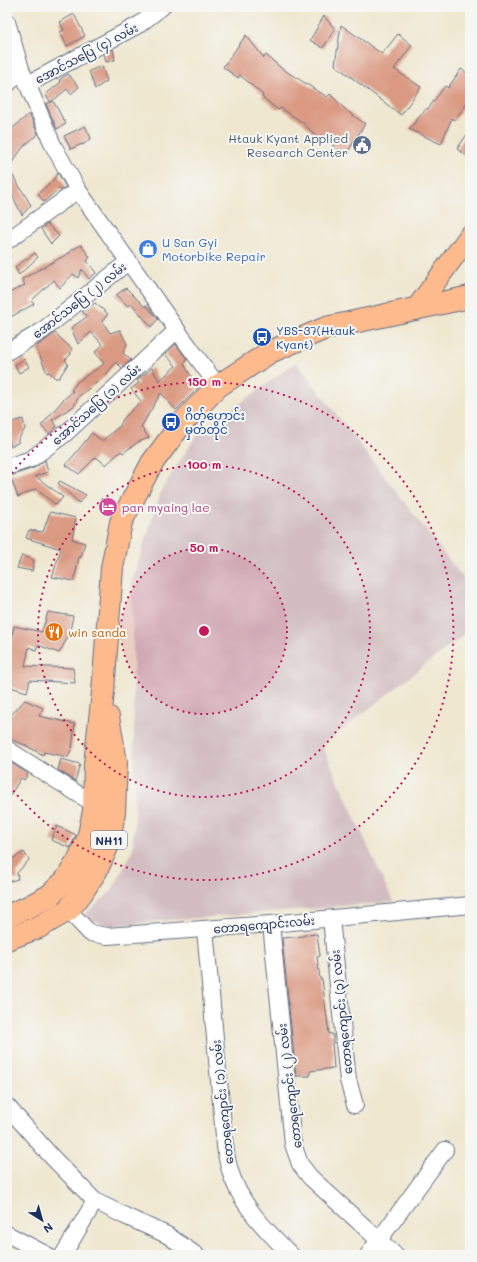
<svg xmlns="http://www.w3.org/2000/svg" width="477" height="1262" font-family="Mali,'Noto Sans Myanmar',sans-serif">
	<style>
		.industrial { fill: #d2bec2 }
		.building { fill: #da9982 }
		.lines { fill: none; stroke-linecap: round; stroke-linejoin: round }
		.minor-casing { stroke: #656f86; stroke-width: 18 }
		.major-casing { stroke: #656f86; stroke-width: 22 }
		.highway-casing { stroke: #656f86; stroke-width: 24 }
		.minor { stroke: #fff; stroke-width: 16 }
		.major { stroke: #fcba8d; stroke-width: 20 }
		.highway { stroke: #fcba8d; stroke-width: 22 }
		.ring { fill: none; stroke: #c2185b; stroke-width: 2; stroke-dasharray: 2 4 }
		.labels { text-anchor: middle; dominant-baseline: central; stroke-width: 4; stroke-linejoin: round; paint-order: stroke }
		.shield { fill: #f6f6f2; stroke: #5d6b8a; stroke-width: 1 }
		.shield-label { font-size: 11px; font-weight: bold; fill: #1b2f5e }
		.street-label { font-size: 12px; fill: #1b2f5e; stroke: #f6f6f2 }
		.service-label { font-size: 12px; fill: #4e5e75; stroke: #f6f6f2; text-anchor: end }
		.shop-label { font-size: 12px; fill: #366cbe; stroke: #f6f6f2; text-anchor: start }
		.transit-label { font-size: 12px; fill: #164399; stroke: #f6f6f2; text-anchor: start }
		.hotel-label { font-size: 12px; fill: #b23c85; stroke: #f6f6f2; text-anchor: start }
		.food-label { font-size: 12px; fill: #c56008; stroke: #f6f6f2; text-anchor: start }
		.centre { fill: #c2185b; stroke: #f6f6f2; stroke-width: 2 }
		.ring-label { font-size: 12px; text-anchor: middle; font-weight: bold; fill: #c2185b; stroke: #f6f6f2; stroke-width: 4; stroke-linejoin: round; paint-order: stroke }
	</style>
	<rect width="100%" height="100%" fill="#f6f6f2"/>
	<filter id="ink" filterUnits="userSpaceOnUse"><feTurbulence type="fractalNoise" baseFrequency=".025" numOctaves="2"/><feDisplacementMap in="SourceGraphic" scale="8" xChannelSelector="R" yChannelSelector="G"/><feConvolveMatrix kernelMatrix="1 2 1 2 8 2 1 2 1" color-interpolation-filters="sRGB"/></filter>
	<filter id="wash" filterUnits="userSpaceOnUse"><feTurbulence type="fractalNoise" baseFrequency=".012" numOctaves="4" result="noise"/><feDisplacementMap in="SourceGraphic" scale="16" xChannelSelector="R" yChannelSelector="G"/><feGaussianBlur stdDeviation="0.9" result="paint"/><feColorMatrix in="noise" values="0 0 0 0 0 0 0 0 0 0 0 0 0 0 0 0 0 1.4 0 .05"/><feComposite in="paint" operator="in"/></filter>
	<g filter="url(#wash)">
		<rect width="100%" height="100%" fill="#efe7d0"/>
		<path class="industrial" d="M296,362L470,587V630L322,745L393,902L162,921L109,926L83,916L112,891L132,852L135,819L132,581L162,489L196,436Z"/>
		<g id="blocks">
			<g class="building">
				<path d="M74,14L85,36L67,46L60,32L64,30L60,22Z"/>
				<path d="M324,16L335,29L323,48L310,40Z"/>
				<path d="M341,25L382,54L398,34L412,45L394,69L421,87L401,115L335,65Z"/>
				<path d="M246,35L264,58L266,55L281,68L327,97L330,94L346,110L365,124L345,156L321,135L318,138L302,122L281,108L278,110L262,97L263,95L240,75L238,78L223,67Z"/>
				<path d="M113,49L115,60L106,62L104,54Z"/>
				<path d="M102,66L107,81L95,89L89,71Z"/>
				<path d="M461,69L470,75V99L455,120L452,118L441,144L409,129L427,108L428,109L445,86L448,88Z"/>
				<path d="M68,74L79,87L71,94L67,89L51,102L45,95L61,82L59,80Z"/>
				<path d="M53,101L66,124L57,129L46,104Z"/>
				<path d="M29,114L38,134L24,146L8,168L31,205L22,215L7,185V133Z"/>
				<path d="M85,126L91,138L83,145L82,144L71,149L64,136Z"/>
				<path d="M470,130V158L457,149Z"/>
				<path d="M58,173L66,187L61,190L59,188L44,202L38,194L53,180Z"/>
				<path d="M47,224L59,236L51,244L41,229Z"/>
				<path d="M81,245L90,257L87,261L96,273L89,279L82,269L78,278L73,274L60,288L54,280L31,301L34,304L7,319V294L25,285L22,279L71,252L70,251Z"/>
				<path d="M35,253L38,257L19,275L15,267Z"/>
				<path d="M126,288L145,307L146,305L158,319L151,327L132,304L128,306L116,295Z"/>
				<path d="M95,303L108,314L102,321L110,333L120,330L127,344L123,353L131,360L122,368L116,362L104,377L79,396L74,406L52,420L57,426L49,434L41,426L62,401L73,391L71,390L78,381L104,364L95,352L103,345L91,332L78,344L71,328L88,316L82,312Z"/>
				<path d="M55,333L72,349L70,352L71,354L65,360L68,364L59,378H55L49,372L47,373L36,347Z"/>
				<path d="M176,344L187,359L184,364L198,388L176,410L161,393L141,427L149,438L138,442L123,453L121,451L106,465L96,457L79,474L66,465L92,433L102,441L120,426L123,419L141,401L131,389L139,383L137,380L141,377L152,368L159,381L176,366L165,354Z"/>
				<path d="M24,359L29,367L19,373L15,365Z"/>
				<path d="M23,419L25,429L18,439V443L11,446L7,436V426L15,421Z"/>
				<path d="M45,460L48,472L35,476L63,497L56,505L36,489L18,497L10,476L34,468Z"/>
				<path d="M60,481L86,495L79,503L58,483Z"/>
				<path d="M50,512L76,518L72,539L85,543L81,557H79L74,581L52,577L61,549L26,538L29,530L43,532Z"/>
				<path d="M22,555L34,560L32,571L17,568Z"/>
				<path d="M48,612L73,616L69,635L59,653L38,645L36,650L29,647L25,666L73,668L75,683L30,680L27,692L7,686V650H9L14,626L42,632Z"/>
				<path d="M25,700L43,708L39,716L75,724L72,748L68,757L44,752L43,755L25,745L7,738V712L11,715Z"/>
				<path d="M61,759L80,764L75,781L58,770Z"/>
				<path d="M7,760L28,774L24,780L21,778L7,800Z"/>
				<path d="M57,826L76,835L70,848L51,840Z"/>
				<path d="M24,852L29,860L17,873L18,879L7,882V859L14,858Z"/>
				<path d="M317,934L320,956L317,957L320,979H322L329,1034H333V1043H332L334,1068L310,1071V1076H296L282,938L304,936V935Z"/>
			</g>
		</g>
	</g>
	<g filter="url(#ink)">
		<use href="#blocks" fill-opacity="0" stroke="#656f86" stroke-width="1"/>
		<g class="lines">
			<g class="minor-casing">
				<g id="minor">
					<path d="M7,22L21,69L53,145L78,190L177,330L218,386"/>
					<path d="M28,84L140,24L162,7"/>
					<path d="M7,85L21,69"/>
					<path d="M7,241L78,190"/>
					<path d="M7,352L42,331L129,261"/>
					<path d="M7,467L31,459L66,433L177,330"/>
					<path d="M7,749L94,804"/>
					<path d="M68,910L90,933L107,936L271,924L470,905"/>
					<path d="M331,919L348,1080L355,1105"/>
					<path d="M271,924L293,1144L300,1164L310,1177L395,1255"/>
					<path d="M205,929L224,1136C225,1146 226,1157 229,1167C238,1203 266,1230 291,1255"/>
					<path d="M7,1106L51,1156L95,1201L125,1216L167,1235L196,1255"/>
					<path d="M7,1234L47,1255"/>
					<path d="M63,1255L95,1201"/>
					<path d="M368,1255L445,1150"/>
				</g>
			</g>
			<g class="major-casing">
				<path id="major" d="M415,310L470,235"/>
			</g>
			<g class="highway-casing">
				<g id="highway">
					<path d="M7,916L28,907L49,896L65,881L78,861L88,839L94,811L95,764L103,692L112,568L121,522L152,463L182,423L218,386L270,352L326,328L470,297"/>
					<path d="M7,939L39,927L68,910L81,894L96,871L108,845L114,813L116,762L108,717"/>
				</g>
			</g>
			<use href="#minor" class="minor"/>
			<use href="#major" class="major"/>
			<use href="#highway" class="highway"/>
		</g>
	</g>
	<circle cx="204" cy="631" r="83" fill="#c2185b" fill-opacity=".12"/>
	<g class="ring">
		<circle cx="204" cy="631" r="83"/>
		<circle cx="204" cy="631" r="166"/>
		<path d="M8 478A249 249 0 1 1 8 784"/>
	</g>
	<defs>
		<g id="civic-disc" transform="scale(1)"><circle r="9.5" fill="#5c6f8a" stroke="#f6f6f2"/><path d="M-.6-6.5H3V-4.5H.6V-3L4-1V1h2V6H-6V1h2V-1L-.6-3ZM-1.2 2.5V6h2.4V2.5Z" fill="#fff"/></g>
		<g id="shop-disc" transform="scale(1)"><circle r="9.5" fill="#3f7fe0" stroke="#f6f6f2"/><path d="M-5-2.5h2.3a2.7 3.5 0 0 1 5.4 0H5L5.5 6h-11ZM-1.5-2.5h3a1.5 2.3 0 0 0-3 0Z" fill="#fff"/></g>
		<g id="bus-disc" transform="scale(1)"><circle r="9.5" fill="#1a4fb4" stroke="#f6f6f2"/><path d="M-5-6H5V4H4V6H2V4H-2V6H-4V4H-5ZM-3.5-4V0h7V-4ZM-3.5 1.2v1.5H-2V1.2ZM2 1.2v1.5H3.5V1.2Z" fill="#fff"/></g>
		<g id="hotel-disc" transform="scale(1)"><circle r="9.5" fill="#d1479c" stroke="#f6f6f2"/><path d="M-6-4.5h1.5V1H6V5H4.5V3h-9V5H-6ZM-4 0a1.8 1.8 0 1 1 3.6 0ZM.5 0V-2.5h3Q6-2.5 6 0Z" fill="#fff"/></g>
		<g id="restaurant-disc" transform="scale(1)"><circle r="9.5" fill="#e8710a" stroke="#f6f6f2"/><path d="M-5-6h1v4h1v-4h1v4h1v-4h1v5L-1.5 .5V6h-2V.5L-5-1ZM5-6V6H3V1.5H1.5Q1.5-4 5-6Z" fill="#fff"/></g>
	</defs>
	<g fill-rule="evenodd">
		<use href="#civic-disc" x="362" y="145"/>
		<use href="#shop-disc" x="148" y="249"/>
		<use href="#bus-disc" x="262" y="337"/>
		<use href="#bus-disc" x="171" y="422"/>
		<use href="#hotel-disc" x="108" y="507"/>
		<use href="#restaurant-disc" x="54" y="632"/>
	</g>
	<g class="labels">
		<rect class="shield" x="91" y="831" width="36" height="18" rx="3"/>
		<g class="shield-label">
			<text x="109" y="840">NH11</text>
		</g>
		<g class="street-label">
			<text transform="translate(86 53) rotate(-28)">အောင်သပြေ (၄) လမ်း</text>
			<text transform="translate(79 300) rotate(-38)">အောင်သပြေ (၂) လမ်း</text>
			<text transform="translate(96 404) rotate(-42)">အောင်သပြေ (၁) လမ်း</text>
			<text transform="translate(264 924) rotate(-5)">တောရကျောင်းလမ်း</text>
			<text transform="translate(341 1012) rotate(-96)">တောရကျောင်း (၃) လမ်း</text>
			<text transform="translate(289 1086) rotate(-97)">တောရကျောင်း (၂) လမ်း</text>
			<text transform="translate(222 1102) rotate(-96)">တောရကျောင်း (၁) လမ်း</text>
		</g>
		<g class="service-label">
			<text x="348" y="138">Htauk Kyant Applied<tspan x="348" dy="14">Research Center</tspan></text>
		</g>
		<g class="shop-label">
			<text x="162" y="242">U San Gyi<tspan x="162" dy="14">Motorbike Repair</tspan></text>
		</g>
		<g class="transit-label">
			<text x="276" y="330">YBS-37(Htauk<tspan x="276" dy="14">Kyant)</tspan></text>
			<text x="185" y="415">ဂိတ်ဟောင်း<tspan x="185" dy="14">မှတ်တိုင်</tspan></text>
		</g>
		<g class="hotel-label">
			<text x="122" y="507">pan myaing lae</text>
		</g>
		<g class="food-label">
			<text x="68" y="632">win sanda</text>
		</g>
	</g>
	<circle cx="204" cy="631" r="6" class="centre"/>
	<g class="ring-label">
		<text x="204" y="386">150 m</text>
		<text x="204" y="469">100 m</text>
		<text x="204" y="552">50 m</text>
	</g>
	<rect width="477" height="1262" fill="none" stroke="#f6f6f2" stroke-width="24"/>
	<g transform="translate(42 1220) rotate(143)" stroke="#f6f6f2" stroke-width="3" paint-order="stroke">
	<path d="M0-3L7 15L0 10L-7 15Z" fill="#1b2f5e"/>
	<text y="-6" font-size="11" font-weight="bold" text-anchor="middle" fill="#1b2f5e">N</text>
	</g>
</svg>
